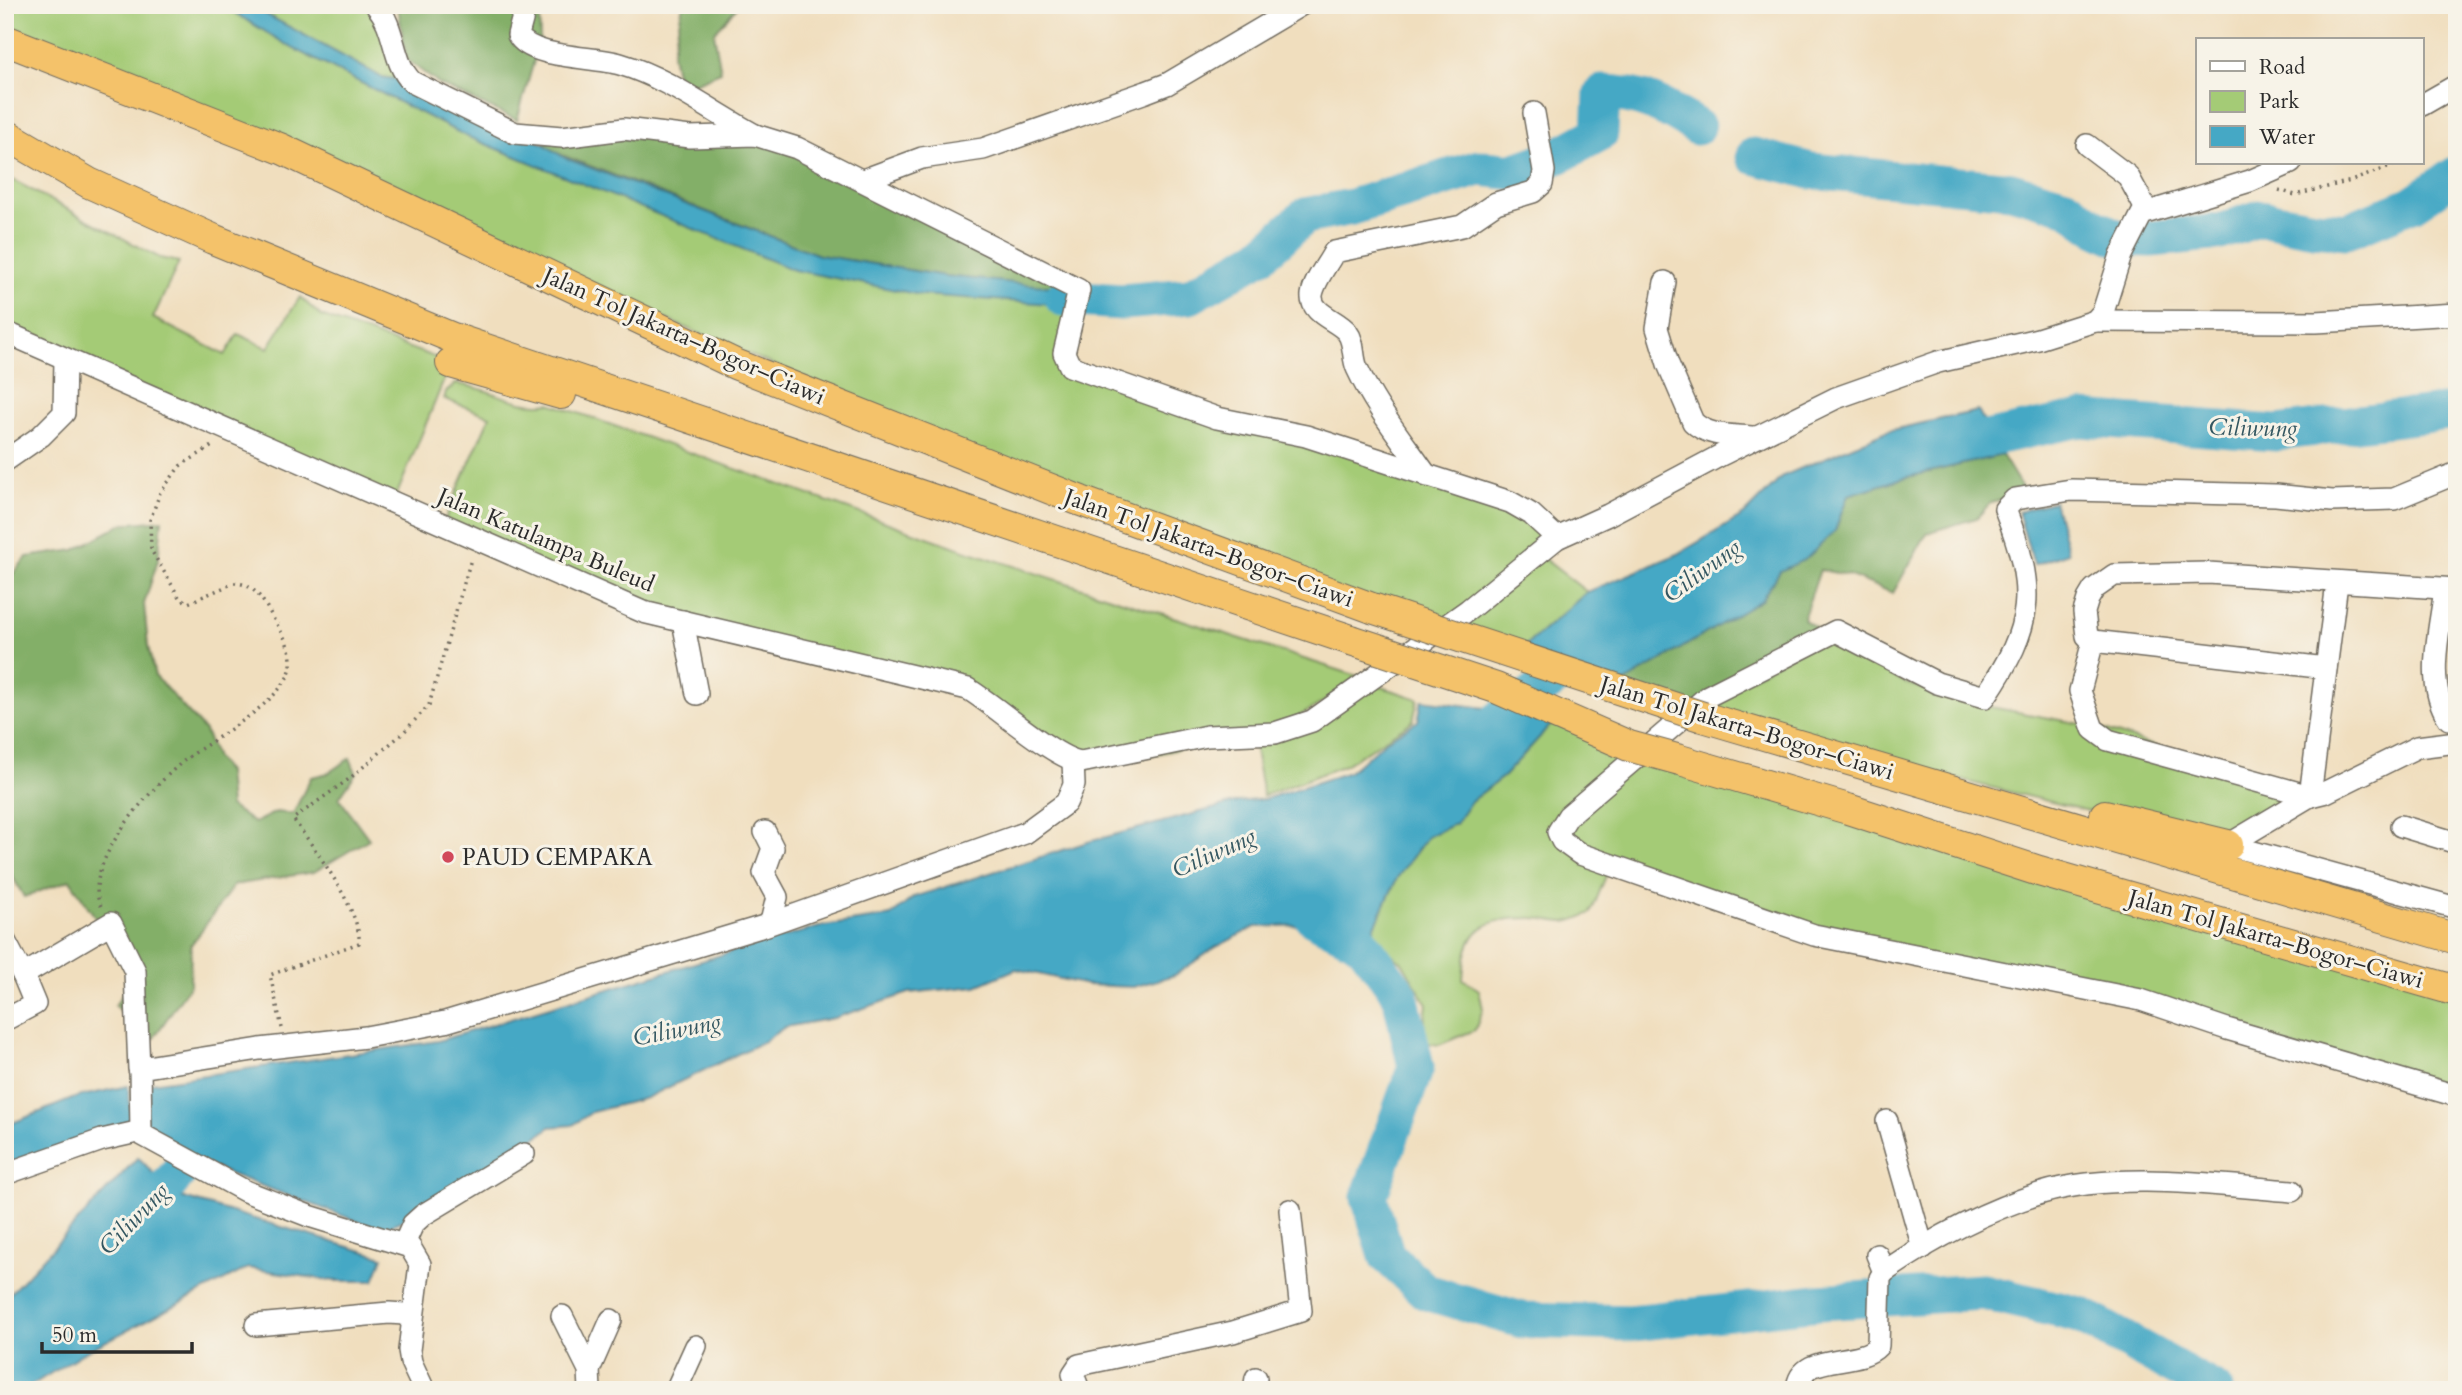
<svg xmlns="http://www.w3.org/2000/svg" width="2462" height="1395" font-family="Cardo,serif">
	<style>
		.green { fill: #a4cb76; stroke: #687b50; stroke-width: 2 }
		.forest { fill: #83af67; stroke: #576d49; stroke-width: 2 }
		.water { fill: #45a8c5; stroke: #386a78; stroke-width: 2 }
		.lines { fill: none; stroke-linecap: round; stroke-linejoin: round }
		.river { stroke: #45a8c5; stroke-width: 37 }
		.minor-casing { stroke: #706a5e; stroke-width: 24 }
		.highway-casing { stroke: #706a5e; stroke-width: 32 }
		.path { stroke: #706a5e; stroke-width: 3.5; stroke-dasharray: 2 5; stroke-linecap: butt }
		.minor { stroke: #fff; stroke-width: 21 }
		.highway { stroke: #f4c26a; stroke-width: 30 }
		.highway-bridge-casing { stroke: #706a5e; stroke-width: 32; stroke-linecap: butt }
		.highway-bridge { stroke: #f4c26a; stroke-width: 30 }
		.poi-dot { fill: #d1495b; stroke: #f7f3e8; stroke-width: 2.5 }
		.labels { text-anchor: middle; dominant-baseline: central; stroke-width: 6; stroke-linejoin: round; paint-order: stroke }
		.street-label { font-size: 23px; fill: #2b2b2b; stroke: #f7f3e8 }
		.poi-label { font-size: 23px; fill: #2b2b2b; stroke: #f7f3e8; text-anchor: start }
		.water-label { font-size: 24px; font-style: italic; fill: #345761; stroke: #f7f3e8 }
	</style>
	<rect width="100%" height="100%" fill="#f7f3e8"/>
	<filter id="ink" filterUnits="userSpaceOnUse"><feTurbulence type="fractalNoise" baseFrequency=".0143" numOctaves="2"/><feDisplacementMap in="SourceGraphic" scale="14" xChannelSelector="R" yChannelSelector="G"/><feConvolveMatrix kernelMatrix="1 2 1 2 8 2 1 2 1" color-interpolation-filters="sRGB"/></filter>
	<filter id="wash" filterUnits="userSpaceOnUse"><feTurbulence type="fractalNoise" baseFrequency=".00686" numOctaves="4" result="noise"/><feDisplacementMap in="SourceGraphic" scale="28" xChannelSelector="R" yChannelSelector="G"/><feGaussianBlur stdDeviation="1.57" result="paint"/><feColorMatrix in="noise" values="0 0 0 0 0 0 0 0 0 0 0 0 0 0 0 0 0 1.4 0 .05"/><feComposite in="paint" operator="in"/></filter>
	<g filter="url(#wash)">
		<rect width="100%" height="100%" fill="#f0debe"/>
		<g class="green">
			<path d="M5,5H222L294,49L466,136L794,270L1074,307L1070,366L1465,489L1544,528L1538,554L1587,592L1515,655L1197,544L5,40Z"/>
			<path d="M249,5H375L407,81L381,77Z"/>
			<path d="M5,176L160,258L179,262L153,318L225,355L238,334L268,348L300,297L321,316L451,363L393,504L5,333Z"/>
			<path d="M455,384C489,386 516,409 550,403L967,551L1357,676L1324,702L1279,727L1080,771L978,695L684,628L441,528L490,416L444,399L446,392Z"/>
			<path d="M1827,635L1905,683L1980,705L2092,726L2310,796L2228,845L1718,721L1708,696Z"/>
			<path d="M1370,683L1418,699L1413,721L1345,765L1263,796L1254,744Z"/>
			<path d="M1558,717L2457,991V1097L2141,1000L1810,934L1610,866L1591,913C1584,916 1574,921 1565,922C1555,922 1543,918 1533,918C1483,918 1465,928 1463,979L1479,990L1483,1009L1475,1030L1439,1045L1422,1042L1427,1004L1402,962L1376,943L1371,935L1397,878L1427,837L1456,823L1471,801L1504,776Z"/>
		</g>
		<g class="forest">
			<path d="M394,5H539L540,40L517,120L440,85L406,59L399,13Z"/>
			<path d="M683,5H739L714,33L721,72L679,89L672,54Z"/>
			<path d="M755,135L1075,291L945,276L819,255L549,150L542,143L554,140Z"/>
			<path d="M2002,455L2024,491L1989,504L1977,518L1927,533L1893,593L1848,575L1820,570L1803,619L1827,635L1689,712L1615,688L1761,600L1780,571L1835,531L1848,495L1903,478Z"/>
			<path d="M162,520L158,560L144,604L148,646L155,676L205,731L216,758L227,772L230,806L254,823L276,812L293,814L311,777L328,773L350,758L356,773L339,798L369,839L314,872L234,885L191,945L190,985L153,1039L115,1006L131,979L116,948L70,880L24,897L5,863V583L27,557L75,550L122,524Z"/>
		</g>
		<g class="water">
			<path d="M222,5H249L381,77L407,81L542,143L565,158L819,255L945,276L1105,292L1112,297L1110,308L921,295L794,270L466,136L292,48Z"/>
			<path d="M1978,411L2002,455L1903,478L1848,495L1835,531L1806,559L1780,571L1761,600L1615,688L1515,655L1587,592L1678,554L1744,515L1783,476L1887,431Z"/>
			<path d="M2054,501L2068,553L2034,565L2018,512Z"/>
			<path d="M1422,700L1558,717L1504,776L1471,801L1456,823L1427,837L1397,878L1371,935L1353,943L1301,925L1255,927L1216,947L1175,975L1133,987L1087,985L1016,969L976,986L909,993L834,1018L785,1027L763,1042L646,1098L592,1112L573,1125L550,1127L501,1164L433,1206L381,1230L195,1161L147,1137L144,1084L438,1041L734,951L823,926L891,916L914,897L1091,841L1238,802L1265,799L1349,772L1387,740L1418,721Z"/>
			<path d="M128,1086L132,1127L5,1171V1126L77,1097Z"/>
			<path d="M138,1157L174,1195L383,1257L374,1281H335L248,1268L83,1353L24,1390H5V1299Z"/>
		</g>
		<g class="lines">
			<g class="river">
				<path d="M1754,156L1811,171L2011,190L2066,206L2095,227L2118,238L2151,239L2220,232L2260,218L2314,228L2347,231L2412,204L2457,174"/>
				<path d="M1063,298L1122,302L1190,296L1260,256L1305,216L1352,207L1479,168L1513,172L1558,156L1600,133L1602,93C1640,93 1666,107 1697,127"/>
				<path d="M1942,448L2081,419L2276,433L2457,411"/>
				<path d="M1498,720L1590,653"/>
				<path d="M1313,918L1361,942L1400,995L1416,1067L1369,1197L1387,1256L1426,1292L1522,1320L1632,1323L1819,1302L1983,1292L2080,1315L2215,1390"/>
				<path d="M132,1222L171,1182L212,1128"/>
			</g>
		</g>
	</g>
	<g filter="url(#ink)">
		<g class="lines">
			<g class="minor-casing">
				<g id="minor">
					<path d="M376,5C397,29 391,61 412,82L515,133L562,137L624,129L690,137L755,135L797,148L1079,290L1064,353L1070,366L1217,418L1306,436L1510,502L1531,514L1557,538"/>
					<path d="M526,5L518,35C531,59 594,56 620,64C668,78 711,111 755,135"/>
					<path d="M2422,105L2457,85"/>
					<path d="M2087,145L2128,176L2147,211"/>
					<path d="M863,180L922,158L983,149L1146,92L1167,84L1301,5"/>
					<path d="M1665,282L1657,328L1668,364L1693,422C1708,437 1733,435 1754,437"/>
					<path d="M2095,321L2316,322L2457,314"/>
					<path d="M5,332L643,612L968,689C995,705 1055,759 1081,762L1207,736L1275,733L1312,721L1468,610L1557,538L1608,515L1723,454L1836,398L1938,362L2038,339L2095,321L2103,312L2121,255L2142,214L2250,181L2291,163"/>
					<path d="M5,461L41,436L64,413L65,359"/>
					<path d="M2457,473L2394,499L2332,501L2276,495L2071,490L2015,499L2005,509C2037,591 2034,625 1985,697L1937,683L1836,631L1708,696L1568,816L1558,832L1562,841L1580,854L1814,935L2141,1000L2227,1029L2457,1096"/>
					<path d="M1427,476C1403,441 1375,407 1357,368C1352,357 1355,342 1347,332C1338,320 1310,314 1312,295C1314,281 1328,264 1334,252L1462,226L1496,203L1533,192L1542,184L1544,171L1534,113"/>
					<path d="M2337,583L2310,796L2108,740L2093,729L2080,691L2093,641L2087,636L2084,612L2088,599L2094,589L2114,575L2208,573L2457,589"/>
					<path d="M2445,589C2440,631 2424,683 2449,719H2457"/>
					<path d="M683,621L697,694"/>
					<path d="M2093,641L2326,668"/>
					<path d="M2401,826L2457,843"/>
					<path d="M765,832L773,848L764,873L777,897L771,922"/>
					<path d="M2228,845L2310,796L2326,792L2417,747L2457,742"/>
					<path d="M2228,845L2457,908"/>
					<path d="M5,941L23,975"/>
					<path d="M5,1020L35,1004L23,975L111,923L135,971L139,1069"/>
					<path d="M1887,1121L1923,1248"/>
					<path d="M141,1133L140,1068L260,1049L366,1037L445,1022L764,926L1025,833L1066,803L1074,785L1073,761"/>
					<path d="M5,1174L102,1140L137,1132L245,1191L309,1216L410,1247L420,1264L409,1350L411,1362L424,1390"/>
					<path d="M404,1244L413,1224L423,1215L524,1154"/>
					<path d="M1884,1272C1931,1240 1987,1210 2042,1193C2117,1171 2215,1185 2292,1191"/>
					<path d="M562,1316L589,1370L590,1390"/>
					<path d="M256,1325L389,1313L404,1314L412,1321"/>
					<path d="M589,1370L611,1320"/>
					<path d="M676,1390L696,1346"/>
					<path d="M1079,1390L1073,1374L1079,1365L1233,1332L1301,1311L1290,1210"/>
					<path d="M1254,1390L1256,1378"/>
					<path d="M1797,1390C1799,1350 1858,1368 1878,1346L1880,1278L1884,1272L1877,1255"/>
				</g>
			</g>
			<g class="highway-casing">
				<g id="highway">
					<path d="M5,40L282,149L735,364L1081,501L1372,608"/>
					<path d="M5,134L89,183L213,239L453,338L1351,640"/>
					<path d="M451,363L561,394"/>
					<path d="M1703,717L2457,939"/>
					<path d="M1680,760L1848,809L2039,871L2457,991"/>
					<path d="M2105,815L2228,845"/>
				</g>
			</g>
			<g class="path">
				<path d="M2279,190L2295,195L2351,181L2400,163"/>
				<path d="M101,906C79,866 155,783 185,760C211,739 295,697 291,660C290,643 277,625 269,611C261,597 252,583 234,583L188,603L179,597L151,550L150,520L160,493L180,466L214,445"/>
				<path d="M282,1028L270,975L359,943C362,912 313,846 293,819L349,779L403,733L429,705L471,559"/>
			</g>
			<use href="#minor" class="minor"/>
			<use href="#highway" class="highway"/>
			<g class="highway-bridge-casing">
				<g id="highway-bridge">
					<path d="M1372,608L1703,717"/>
					<path d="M1351,640L1496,688L1629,746L1680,760"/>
				</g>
			</g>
			<use href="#highway-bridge" class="highway-bridge"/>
		</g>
	</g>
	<circle class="poi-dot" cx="448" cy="857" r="7"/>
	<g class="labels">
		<g class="street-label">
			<text transform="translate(684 336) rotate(24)">Jalan Tol Jakarta–Bogor–Ciawi</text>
			<text transform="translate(546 540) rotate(23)">Jalan Katulampa Buleud</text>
			<text transform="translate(1209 548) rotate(20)">Jalan Tol Jakarta–Bogor–Ciawi</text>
			<text transform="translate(1747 728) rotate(17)">Jalan Tol Jakarta–Bogor–Ciawi</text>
			<text transform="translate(2276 939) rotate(16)">Jalan Tol Jakarta–Bogor–Ciawi</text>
		</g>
		<g class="poi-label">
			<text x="462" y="857">PAUD CEMPAKA</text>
		</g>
		<g class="water-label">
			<text transform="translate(2253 428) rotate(1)">Ciliwung</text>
			<text transform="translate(1702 571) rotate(-36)">Ciliwung</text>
			<text transform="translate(1214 853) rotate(-24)">Ciliwung</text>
			<text transform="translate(677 1030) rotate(-11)">Ciliwung</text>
			<text transform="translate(134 1219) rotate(-46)">Ciliwung</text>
		</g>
	</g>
	<rect width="2462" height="1395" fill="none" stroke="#f7f3e8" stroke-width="28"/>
	<rect x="2196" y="38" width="228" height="126" fill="#f7f3e8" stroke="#a5a39c" stroke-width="2"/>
	<rect x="2210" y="61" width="35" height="10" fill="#ffffff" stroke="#a5a39c" stroke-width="2"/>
	<text x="2259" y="74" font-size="21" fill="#2b2b2b">Road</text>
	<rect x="2210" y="91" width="35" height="21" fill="#a4cb76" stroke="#a5a39c" stroke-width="2"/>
	<text x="2259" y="108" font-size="21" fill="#2b2b2b">Park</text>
	<rect x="2210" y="126" width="35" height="21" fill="#45a8c5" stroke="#a5a39c" stroke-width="2"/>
	<text x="2259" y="144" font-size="21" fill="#2b2b2b">Water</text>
	<path d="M42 1342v10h150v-10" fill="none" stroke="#2b2b2b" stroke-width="3.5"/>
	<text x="52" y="1342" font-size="21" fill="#2b2b2b" stroke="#f7f3e8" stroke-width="5" paint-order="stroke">50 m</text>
</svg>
